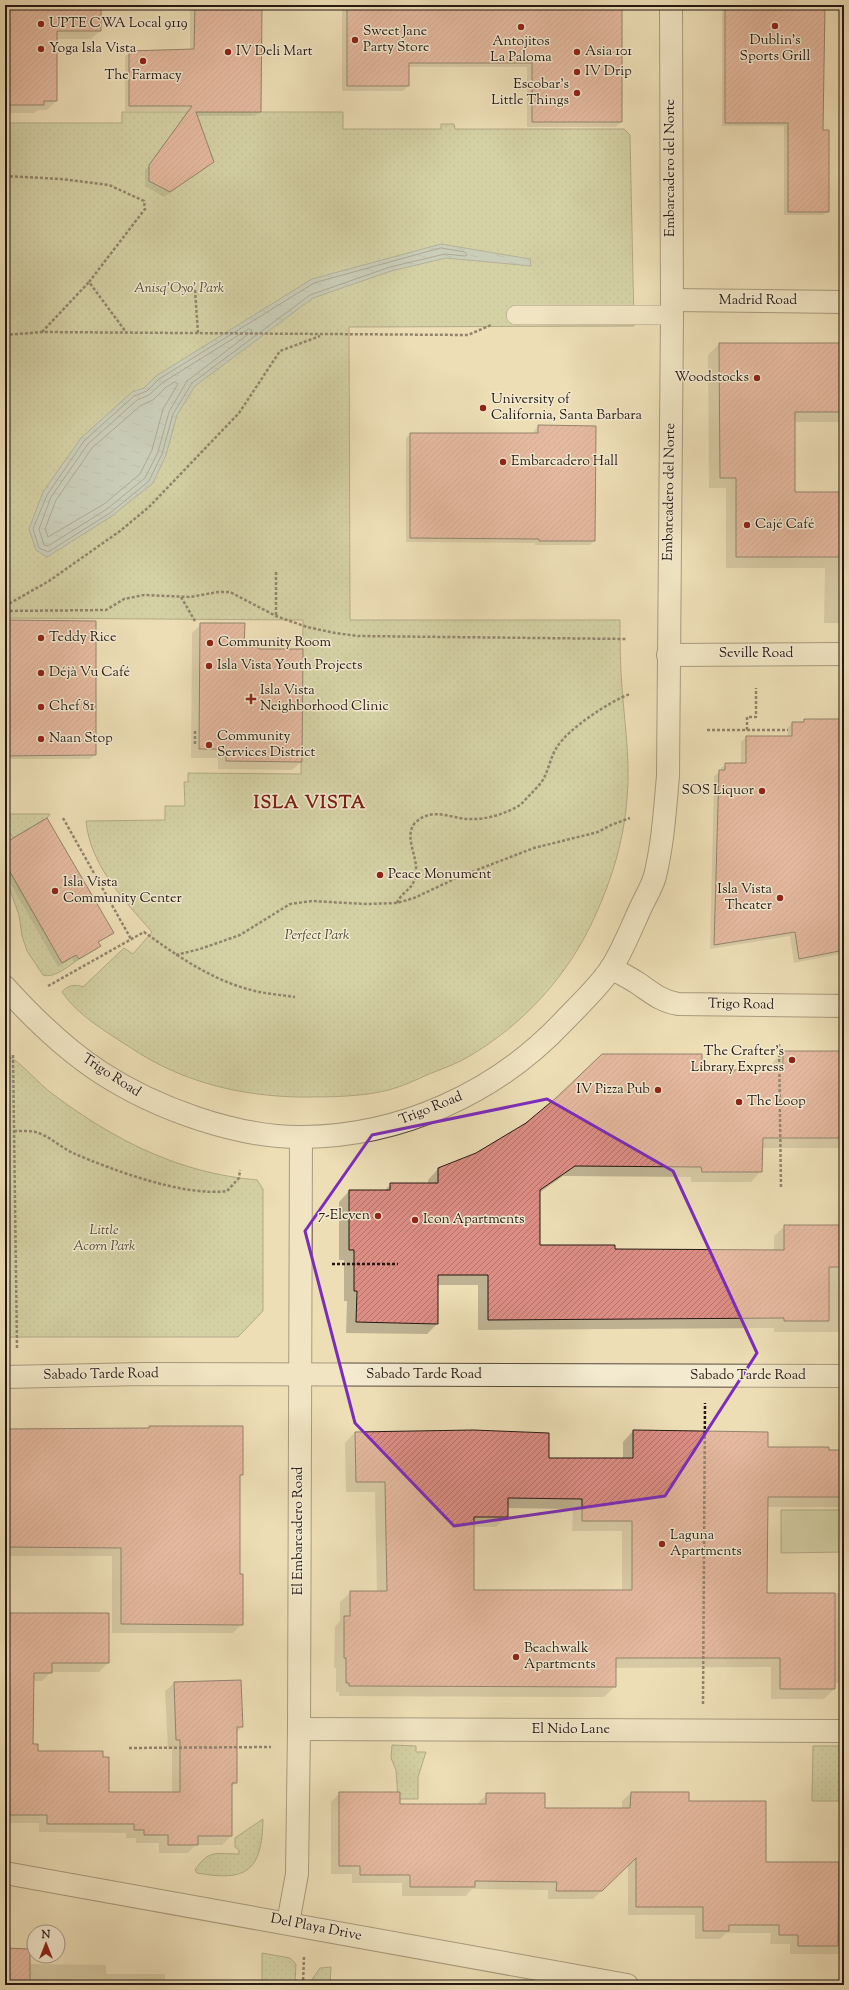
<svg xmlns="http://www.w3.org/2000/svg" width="849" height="1990" font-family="'Sorts Mill Goudy',serif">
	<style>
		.grass { fill: url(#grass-dots); stroke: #6d6d52 }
		.garden { fill: #b5c290; stroke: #6d6d52 }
		.water { fill: url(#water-ripples); stroke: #6f7977 }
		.shadow { fill: #0003; fill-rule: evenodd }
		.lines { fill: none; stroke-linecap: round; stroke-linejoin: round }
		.shore { stroke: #626866; stroke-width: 1 }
		.building { fill: url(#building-hatch); stroke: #251813; fill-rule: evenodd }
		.service-casing { stroke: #574a3c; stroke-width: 20 }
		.minor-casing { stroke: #574a3c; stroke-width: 24 }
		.path { stroke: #251813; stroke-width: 2.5; stroke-dasharray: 3 2; stroke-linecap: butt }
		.service { stroke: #f3ead0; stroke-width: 19 }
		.minor { stroke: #f3ead0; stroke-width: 22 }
		.marked { fill: none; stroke: #7b2cbf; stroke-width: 3; stroke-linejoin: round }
		.poi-dot { fill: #8f2418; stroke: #f3ead0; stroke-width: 1.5 }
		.labels { text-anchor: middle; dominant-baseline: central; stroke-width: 3; stroke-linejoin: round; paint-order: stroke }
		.poi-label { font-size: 14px; fill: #251813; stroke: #f3ead0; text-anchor: start }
		.street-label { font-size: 14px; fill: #251813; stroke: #f3ead0 }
		.park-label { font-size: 14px; font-style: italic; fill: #504b38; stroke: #f3ead0 }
		.district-label { font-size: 18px; font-weight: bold; letter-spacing: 1px; fill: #7a1f14; stroke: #f3ead0 }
	</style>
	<defs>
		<pattern id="grass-dots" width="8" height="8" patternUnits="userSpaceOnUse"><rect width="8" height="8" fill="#b5c290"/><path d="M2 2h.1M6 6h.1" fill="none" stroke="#9ca67b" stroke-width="1.8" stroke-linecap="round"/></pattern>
		<pattern id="water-ripples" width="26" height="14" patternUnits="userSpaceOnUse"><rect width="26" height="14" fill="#a0b9ba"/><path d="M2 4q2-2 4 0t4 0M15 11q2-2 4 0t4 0" fill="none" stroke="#8a9e9f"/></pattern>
		<pattern id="building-hatch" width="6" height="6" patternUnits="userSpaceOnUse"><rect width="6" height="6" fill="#dc8d84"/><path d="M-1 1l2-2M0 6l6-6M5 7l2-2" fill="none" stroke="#b2726b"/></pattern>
	</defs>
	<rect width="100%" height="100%" fill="#eddeb6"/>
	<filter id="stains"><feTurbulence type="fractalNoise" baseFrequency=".005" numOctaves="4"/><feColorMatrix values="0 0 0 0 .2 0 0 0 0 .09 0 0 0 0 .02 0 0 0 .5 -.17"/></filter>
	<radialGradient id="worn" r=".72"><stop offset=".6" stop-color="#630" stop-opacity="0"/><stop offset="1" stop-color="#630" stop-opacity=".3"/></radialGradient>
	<g class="grass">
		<path d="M122,112H343V129H441V124H454L455,129H624L630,135L634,326L349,327L350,620H620C620,637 620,655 621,672C623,714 631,757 627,799C624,840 612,879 595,916C569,975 523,1025 468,1057C456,1064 442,1069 429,1074C416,1080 403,1086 389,1090C360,1097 330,1097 300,1097C240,1096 182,1082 131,1048C107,1032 78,1016 62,992C67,985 76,984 83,987L124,948L133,954L152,932C124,900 90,865 86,821L165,820V806H185L184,782H188V773L301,774L303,620L5,618V123H122Z"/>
		<path d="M5,814H50L47,818L13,838L10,833L5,836Z"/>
		<path d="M5,864L62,963L76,955L79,959C70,965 54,979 43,975L27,951L22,936L19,915L5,876Z"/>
		<path d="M5,1054C23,1063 37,1083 54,1095C116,1141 179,1173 257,1180L263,1189V1311L238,1337H5Z"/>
		<path d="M392,1745L416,1746V1752H426L418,1777V1799H398L396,1770L391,1758Z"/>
		<path d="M813,1746H843L844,1801H812Z"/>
		<path d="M263,1819C262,1871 247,1882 197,1873L195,1870C209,1849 216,1854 239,1854V1850L235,1847V1838Z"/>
		<path d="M262,1953L290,1958L296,1964L295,1985H262Z"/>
		<path d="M331,1967L330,1985H311V1981L320,1968Z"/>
	</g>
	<path class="garden" d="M781,1510H844V1552L781,1553Z"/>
	<path class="water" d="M441,244L530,259L531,266L446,258L391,271L313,298L195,386L177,415L166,455L153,483L112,516L47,557L36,550L29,529L43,492L81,438L132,392L144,388L156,376L312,279Z"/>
	<g class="shadow">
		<path d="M5,5H100V31L91,39H56V101L47,110H38L34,113H5Z"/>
		<path d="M190,5H261L260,111L255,116H196L213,162L164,197L145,186V171L188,111H125V57L130,52L190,51Z"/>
		<path d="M346,5H622L621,122L616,127H527V67H408V86L403,91H342V8Z"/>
		<path d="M722,5H824L822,131L828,211L823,215H784V126H722Z"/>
		<path d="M719,344H844V422H794V493L844,494V623H824L825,568H726V488H709L708,355Z"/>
		<path d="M538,426L594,541L590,545H535V543L406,542V438L410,434H534V431Z"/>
		<path d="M5,621L95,755L90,759H5Z"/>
		<path d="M201,624L243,648L301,762L292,770L218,769V758H191L192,633Z"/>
		<path d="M804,720H844V953L794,963L790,936L710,949L714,776L721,771V768L726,764H741V742L746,737H788V727L793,723H802Z"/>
		<path d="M5,844L113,933L98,943L100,946L96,950L74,962L72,958L58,967L5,874Z"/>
		<path d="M784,1052L844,1066V1148H762L761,1171L751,1182H691V1177L563,1176L539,1193V1246L614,1250L774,1251V1236L785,1226L844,1232V1332H774V1328L478,1330V1285H437V1324L427,1334L346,1333L347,1301H344V1260H339V1202L349,1191H384L391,1184H428V1180L438,1169L701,1071H773V1062Z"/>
		<path d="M150,1427L242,1474L239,1477V1575L242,1624L233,1633H112V1556H5V1429H147Z"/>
		<path d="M633,1431L767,1448L844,1451V1507H767L766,1594L844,1593V1683H834V1689L824,1699H771V1667L615,1668V1686L604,1697L339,1696V1692H336V1668H334L335,1627L340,1621V1602L351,1592H377L375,1492H346L345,1443L355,1432L548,1459H623V1442ZM507,1508L573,1509L572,1531H622V1591H474L473,1527H496L507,1517Z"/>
		<path d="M5,1614H108V1663L99,1672H51L42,1681H33L32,1745L37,1752L108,1793H172V1749H168L165,1691L174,1683L242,1727L236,1733V1782L231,1788V1836L222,1845H196L188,1853H159V1843H136V1838H126V1833L39,1832V1823H5Z"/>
		<path d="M340,1793L399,1805H478V1803L487,1794L544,1809H622V1801L631,1793L688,1802L765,1863L838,1884H844V1961H842V1954H790V1944H770L771,1933H726L720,1939H695V1915H628V1865L593,1899H548V1890L472,1889L466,1896H402V1883H352V1874H331V1802Z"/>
		<path d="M5,1949L29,1964L106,1965V1974H165V1985H5Z"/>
	</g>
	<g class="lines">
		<g class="shore">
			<path d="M441,248L465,252L467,255L465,256L445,254L390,267L310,295L192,383L173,414L162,454L149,481L110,513L48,552L39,548L33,529L47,495L84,441L134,396L147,391L159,379L314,283Z"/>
			<path d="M249,329L252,330L251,332L187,381L169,412L158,452L145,478L107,509L48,546L44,545L39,529L51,497L88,444L137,400L149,395L162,383Z"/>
			<path d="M175,382L178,384L163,409L152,450L140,474L104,504L48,537L45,529L56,500L92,448L140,406L153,400L165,388Z"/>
		</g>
	</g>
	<g class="building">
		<path d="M5,5H101V31H57V101H44V105H5Z"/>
		<path d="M195,5H262L261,112H196L214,162L170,192L149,181V165L192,106H129V51L194,49Z"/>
		<path d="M347,5H622V122H532V63H409V86H347Z"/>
		<path d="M725,5H825L823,130H829V212H788V123H725Z"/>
		<path d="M719,343H844V412H795V492H844V557H736V478H720Z"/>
		<path d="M538,425L596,426L595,541H539V539L410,538V433H538Z"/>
		<path d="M5,620L96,621V755L5,756Z"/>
		<path d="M200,623H245L244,647H259V649H303L302,762L226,761V749H199Z"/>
		<path d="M804,719H844V950L799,959L795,932L714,945L719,770H725V763H746V736H792V722H804Z"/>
		<path d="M47,818L114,933L98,942L101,946L79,959L76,955L62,963L5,863V843Z"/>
		<path d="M783,1051H844L843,1138H763L762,1172H702L701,1167L575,1166L540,1190V1245H615V1249L784,1250V1225H842V1267H829V1321H784V1318L488,1320V1275H438V1324L356,1322L357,1291H354V1250H349V1190H390V1183H438V1168L476,1153L526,1123L557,1097L602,1054H702V1070H783Z"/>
		<path d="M149,1426H243V1475H240V1574H243V1625L121,1624V1548L5,1547V1429L149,1428Z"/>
		<path d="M473,1430L549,1433V1458H633V1430L768,1432V1447H829V1450H844V1497H768L767,1593H835V1689H780V1658H616V1687L349,1686V1683H346V1658H344V1616H350V1591H387L385,1482H356L355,1432ZM508,1498L582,1499V1521H632V1590H474V1517H508Z"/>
		<path d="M5,1613H109V1663H52V1673H34L33,1744H38V1751H103V1757H109V1792H180V1740H176L174,1682L241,1680L243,1727H237V1783H232V1836H198V1845H168V1835H144V1830H134V1824H47V1815H5Z"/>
		<path d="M339,1792H400V1804H486V1793H545V1808H630L631,1792H689V1801H766V1862H839L838,1946H798V1935H779V1925H729V1931H703V1907H636V1858L602,1891H556L557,1882L475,1881V1887H410V1875H360V1866H339Z"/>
		<path d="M5,1948L30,1949V1985H5Z"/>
	</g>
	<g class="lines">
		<g class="service-casing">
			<path id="service" d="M516,315H672"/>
		</g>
		<g class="minor-casing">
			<g id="minor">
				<path d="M672,300L844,302"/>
				<path d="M668,655L844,654"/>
				<path d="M611,968C620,973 630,978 639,984C652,993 661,1001 678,1004L844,1006"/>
				<path d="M5,987C33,1018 65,1049 100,1072C155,1108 237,1138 303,1137C401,1136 496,1093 563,1022C579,1005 599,987 612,967C623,949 631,929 640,909C645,898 652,887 655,876C663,843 665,809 668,776L672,315L671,5"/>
				<path d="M5,1377L143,1374L844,1376"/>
				<path d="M299,1729L844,1731"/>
				<path d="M5,1873L627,1985"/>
				<path d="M288,1923L297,1874L299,1729L301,1137"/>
			</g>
		</g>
		<g class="path">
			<path d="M5,176L61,179L109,185L144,201L145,209L89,282L126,332"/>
			<path d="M195,290L198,333"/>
			<path d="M42,332L89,282"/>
			<path d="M5,335L42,332L468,335L491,325"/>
			<path d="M276,572V615"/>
			<path d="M181,597L195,621"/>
			<path d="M5,606L49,581L120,531L149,507L239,413L280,351L320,336"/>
			<path d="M5,611L106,610L124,599L144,595L190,597L218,592H230L276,616L307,627L335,633L358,636L627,639"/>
			<path d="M707,730H747V717H756V688"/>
			<path d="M747,730H788"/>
			<path d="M195,731V746"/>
			<path d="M63,818L131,939"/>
			<path d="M397,903C404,888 415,891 416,870C417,855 403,834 416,822C432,807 450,818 468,819C486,820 505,814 520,805C524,802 527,797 531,794C535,789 541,784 544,778C549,768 551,756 557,747C568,729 610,701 630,694"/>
			<path d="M176,955L200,949L240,935L290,904L312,901L366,904L397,903L414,898L461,876L534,848L598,832L611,825L630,818"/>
			<path d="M48,986L144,932C179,957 213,981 255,991C268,994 282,995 295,997"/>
			<path d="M779,1044L781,1188"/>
			<path d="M13,1055L17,1348"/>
			<path d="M14,1131C23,1131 33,1130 41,1134C53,1139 62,1148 73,1153C112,1170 185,1197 227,1191L239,1178L240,1170"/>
			<path d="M332,1264H398"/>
			<path d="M703,1704L705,1403"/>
			<path d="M129,1748L271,1747"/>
			<path d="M303,1985L304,1956"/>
		</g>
		<use href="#service" class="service"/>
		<use href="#minor" class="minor"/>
	</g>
	<path d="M0 0H849V1990H0ZM547,1099L673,1171L757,1353L665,1496L454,1526L355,1423L305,1231L372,1135Z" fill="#eddeb6" fill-opacity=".55" fill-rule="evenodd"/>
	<path class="marked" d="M547,1099L673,1171L757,1353L665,1496L454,1526L355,1423L305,1231L372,1135Z"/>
	<g class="poi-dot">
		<circle cx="41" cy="24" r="4"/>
		<circle cx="775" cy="26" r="4"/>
		<circle cx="521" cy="27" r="4"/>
		<circle cx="355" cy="40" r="4"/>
		<circle cx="41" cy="49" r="4"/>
		<circle cx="228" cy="52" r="4"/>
		<circle cx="577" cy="52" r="4"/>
		<circle cx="143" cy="61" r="4"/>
		<circle cx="577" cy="72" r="4"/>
		<circle cx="577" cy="93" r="4"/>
		<circle cx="757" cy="378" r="4"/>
		<circle cx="483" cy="408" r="4"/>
		<circle cx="503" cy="462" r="4"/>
		<circle cx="747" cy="525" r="4"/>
		<circle cx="41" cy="638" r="4"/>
		<circle cx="210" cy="643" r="4"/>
		<circle cx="209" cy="666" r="4"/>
		<circle cx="41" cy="673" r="4"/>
		<path d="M249 693h4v4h4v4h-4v4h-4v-4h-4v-4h4z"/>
		<circle cx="41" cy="707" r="4"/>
		<circle cx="41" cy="739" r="4"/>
		<circle cx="209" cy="745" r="4"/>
		<circle cx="762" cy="791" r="4"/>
		<circle cx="380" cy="875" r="4"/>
		<circle cx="55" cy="891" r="4"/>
		<circle cx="780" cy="898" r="4"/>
		<circle cx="792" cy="1060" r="4"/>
		<circle cx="658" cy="1090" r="4"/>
		<circle cx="739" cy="1102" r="4"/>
		<circle cx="378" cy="1216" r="4"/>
		<circle cx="415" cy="1220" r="4"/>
		<circle cx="662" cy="1544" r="4"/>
		<circle cx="516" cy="1657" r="4"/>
	</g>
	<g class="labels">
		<g class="poi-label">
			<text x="49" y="24">UPTE CWA Local 9119</text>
			<text x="363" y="32">Sweet Jane<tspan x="363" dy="16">Party Store</tspan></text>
			<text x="775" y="41" text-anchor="middle">Dublin's<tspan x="775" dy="16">Sports Grill</tspan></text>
			<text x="521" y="42" text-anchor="middle">Antojitos<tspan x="521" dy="16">La Paloma</tspan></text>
			<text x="49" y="49">Yoga Isla Vista</text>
			<text x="236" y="52">IV Deli Mart</text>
			<text x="585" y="52">Asia 101</text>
			<text x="585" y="72">IV Drip</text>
			<text x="143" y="76" text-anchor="middle">The Farmacy</text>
			<text x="569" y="85" text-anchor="end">Escobar's<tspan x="569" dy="16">Little Things</tspan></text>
			<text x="749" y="378" text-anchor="end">Woodstocks</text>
			<text x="491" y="400">University of<tspan x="491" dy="16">California, Santa Barbara</tspan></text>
			<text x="511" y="462">Embarcadero Hall</text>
			<text x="755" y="525">Cajé Café</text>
			<text x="49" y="638">Teddy Rice</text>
			<text x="218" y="643">Community Room</text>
			<text x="217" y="666">Isla Vista Youth Projects</text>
			<text x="49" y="673">Déjà Vu Café</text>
			<text x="260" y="691">Isla Vista<tspan x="260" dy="16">Neighborhood Clinic</tspan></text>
			<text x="49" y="707">Chef 81</text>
			<text x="217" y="737">Community<tspan x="217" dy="16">Services District</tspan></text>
			<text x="49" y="739">Naan Stop</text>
			<text x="754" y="791" text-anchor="end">SOS Liquor</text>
			<text x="388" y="875">Peace Monument</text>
			<text x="63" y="883">Isla Vista<tspan x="63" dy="16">Community Center</tspan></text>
			<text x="772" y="890" text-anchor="end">Isla Vista<tspan x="772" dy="16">Theater</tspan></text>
			<text x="784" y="1052" text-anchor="end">The Crafter's<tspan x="784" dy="16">Library Express</tspan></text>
			<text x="650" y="1090" text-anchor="end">IV Pizza Pub</text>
			<text x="747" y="1102">The Loop</text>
			<text x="370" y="1216" text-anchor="end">7-Eleven</text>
			<text x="423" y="1220">Icon Apartments</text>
			<text x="670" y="1536">Laguna<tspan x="670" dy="16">Apartments</tspan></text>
			<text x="524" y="1649">Beachwalk<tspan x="524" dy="16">Apartments</tspan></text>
		</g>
		<g class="street-label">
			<text transform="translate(671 168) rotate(-90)">Embarcadero del Norte</text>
			<text x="758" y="301">Madrid Road</text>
			<text transform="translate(670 492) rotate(-89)">Embarcadero del Norte</text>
			<text x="756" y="654">Seville Road</text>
			<text transform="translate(741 1005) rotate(1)">Trigo Road</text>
			<text transform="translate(111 1076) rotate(33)">Trigo Road</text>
			<text transform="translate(431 1109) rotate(-22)">Trigo Road</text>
			<text transform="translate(101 1375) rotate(-1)">Sabado Tarde Road</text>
			<text x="424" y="1375">Sabado Tarde Road</text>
			<text x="748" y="1376">Sabado Tarde Road</text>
			<text transform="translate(299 1531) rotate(-90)">El Embarcadero Road</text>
			<text x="571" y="1730">El Nido Lane</text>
			<text transform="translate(316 1928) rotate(11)">Del Playa Drive</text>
		</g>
		<g class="park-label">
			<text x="179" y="289">Anisq'Oyo' Park</text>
			<text x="317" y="936">Perfect Park</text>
			<text x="104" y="1231">Little<tspan x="104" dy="16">Acorn Park</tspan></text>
		</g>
		<g class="district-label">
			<text x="310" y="804">ISLA VISTA</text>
		</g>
	</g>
	<rect width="849" height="1990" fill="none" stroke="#eddeb6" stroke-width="20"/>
	<rect x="6" y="6" width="837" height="1978" fill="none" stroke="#251813" stroke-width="2"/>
	<rect x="10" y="10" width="829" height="1970" fill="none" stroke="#251813"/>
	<g transform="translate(46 1944)"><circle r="19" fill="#f3ead0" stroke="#a19684"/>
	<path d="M0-3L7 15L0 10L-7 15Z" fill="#8f2418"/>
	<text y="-6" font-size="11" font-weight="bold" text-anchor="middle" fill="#251813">N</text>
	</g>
	<rect width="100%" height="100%" filter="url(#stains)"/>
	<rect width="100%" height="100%" fill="url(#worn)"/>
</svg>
